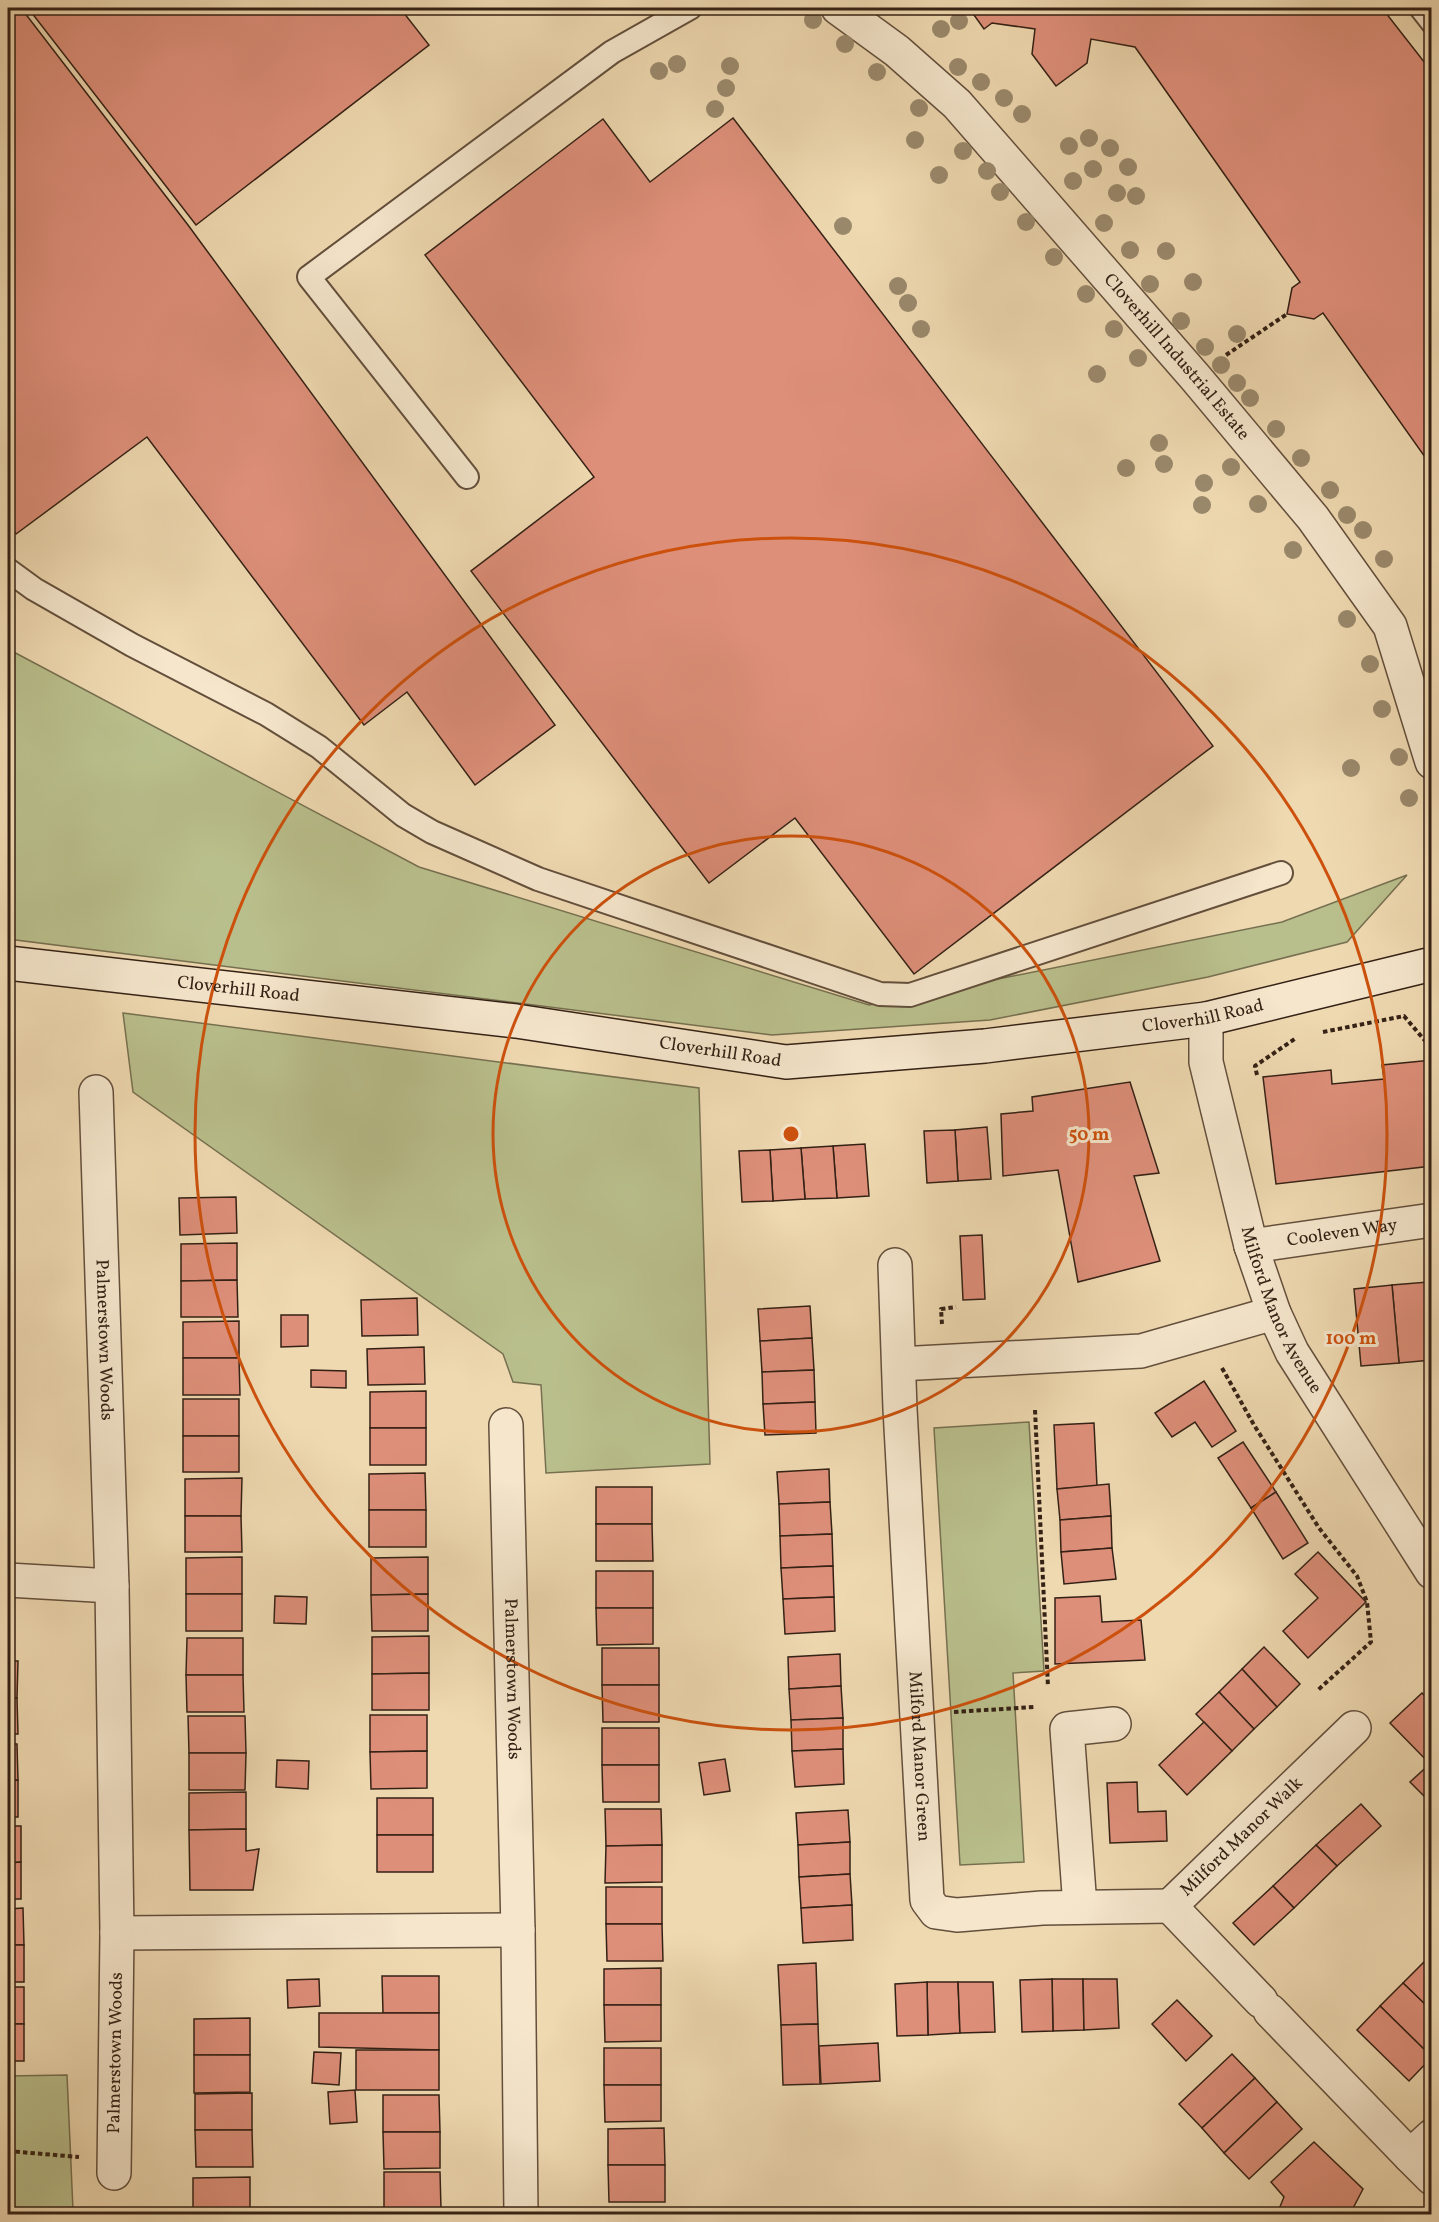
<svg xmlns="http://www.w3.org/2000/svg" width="1439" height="2222" font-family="Vollkorn,serif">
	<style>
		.green { fill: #b9bf8c; stroke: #767050; stroke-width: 1.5 }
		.building { fill: #de8f7a; stroke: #342115; stroke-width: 1.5 }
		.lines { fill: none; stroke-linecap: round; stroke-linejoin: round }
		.lane-casing { stroke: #634f3c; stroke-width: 26 }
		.street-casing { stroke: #634f3c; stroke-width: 36 }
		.secondary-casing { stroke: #342115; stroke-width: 36 }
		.path { stroke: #342115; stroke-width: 4; stroke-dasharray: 4.5 3; stroke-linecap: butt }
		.lane { stroke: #f5e6cc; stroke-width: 22 }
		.street { stroke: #f5e6cc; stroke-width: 33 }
		.secondary { stroke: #f5e6cc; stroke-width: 33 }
		.tree { fill: #9a896c }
		.ring { fill: none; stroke: #cd510d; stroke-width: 3 }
		.labels { text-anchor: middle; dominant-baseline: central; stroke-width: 6; stroke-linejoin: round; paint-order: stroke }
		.street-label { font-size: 18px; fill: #342115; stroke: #f5e6cc }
		.centre { fill: #cd510d; stroke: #f5e6cc; stroke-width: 3 }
		.ring-label { font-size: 18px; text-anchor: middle; font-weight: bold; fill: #cd510d; stroke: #f5e6cc; stroke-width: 6; stroke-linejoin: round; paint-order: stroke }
	</style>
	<rect width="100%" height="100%" fill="#efd9b1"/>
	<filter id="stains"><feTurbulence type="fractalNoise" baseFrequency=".00333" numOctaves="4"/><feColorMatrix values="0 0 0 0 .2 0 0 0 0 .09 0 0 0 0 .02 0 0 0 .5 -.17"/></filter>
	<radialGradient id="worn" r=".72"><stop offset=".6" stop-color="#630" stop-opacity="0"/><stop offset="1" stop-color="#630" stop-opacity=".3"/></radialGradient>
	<g class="green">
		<path d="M8,649L419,867L869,1005L1282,922L1407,875L1347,942L1208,977L990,1020L772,1035L8,939Z"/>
		<path d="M123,1013L699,1088L710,1464L546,1473L541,1385L513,1382L503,1354L133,1092Z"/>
		<path d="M1029,1422L1044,1671L1013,1673L1024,1862L960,1865L934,1428Z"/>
		<path d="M67,2075L73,2210L101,2208V2214H8V2076Z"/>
	</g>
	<g class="building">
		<path d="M8,8H21L188,225L555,725L475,785L407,692L364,725L147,437L16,534L8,523Z"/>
		<path d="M28,8H400L429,45L196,225Z"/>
		<path d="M969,8H1382L1432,72V467L1323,313L1314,319L1287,314L1292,288L1300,282L1135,47L1091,39L1087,63L1056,86L1032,54L1035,29L992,23L984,29Z"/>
		<path d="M733,118L1213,746L914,974L795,818L709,883L471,571L594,477L425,255L603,119L650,182Z"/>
		<path d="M1432,1060V1166L1276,1184L1263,1077L1331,1070L1332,1084L1384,1079L1382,1065Z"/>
		<path d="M1130,1082L1159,1173L1134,1176L1160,1261L1078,1282L1058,1170L1003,1176L1001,1114L1033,1111L1032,1097Z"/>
		<path d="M987,1127L991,1179L958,1181L955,1130Z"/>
		<path d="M955,1130L958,1181L927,1183L924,1131Z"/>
		<path d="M865,1144L869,1196L837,1198L833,1146Z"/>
		<path d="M833,1146L837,1198L805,1199L801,1148Z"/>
		<path d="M801,1148L805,1199L773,1201L770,1150Z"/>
		<path d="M770,1150L773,1201L742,1202L739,1151Z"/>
		<path d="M236,1197L237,1233L180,1235L179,1198Z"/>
		<path d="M982,1235L985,1299L963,1300L960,1236Z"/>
		<path d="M237,1243V1280L181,1281V1244Z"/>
		<path d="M237,1280L238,1317H181V1281Z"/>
		<path d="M8,1282H11L12,1318H8Z"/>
		<path d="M1428,1282L1432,1360L1399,1363L1392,1285Z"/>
		<path d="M1392,1285L1399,1363L1361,1366L1354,1289Z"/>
		<path d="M417,1298L418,1335L362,1336L361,1300Z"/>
		<path d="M810,1306L812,1338L760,1341L758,1309Z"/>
		<path d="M281,1315H308V1346L281,1347Z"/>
		<path d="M8,1318H12L11,1355H8Z"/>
		<path d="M239,1321V1358H183V1322Z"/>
		<path d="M812,1338L814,1370L762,1372L760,1341Z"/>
		<path d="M424,1347L425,1384L368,1385L367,1349Z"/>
		<path d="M183,1358H239L240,1395H183Z"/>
		<rect x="8" y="1361" width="4" height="36"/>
		<path d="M311,1370L346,1371V1388L311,1387Z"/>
		<path d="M814,1370L815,1402L763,1404L762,1372Z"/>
		<path d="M1204,1381L1236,1431L1212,1447L1195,1422L1172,1437L1155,1413Z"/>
		<path d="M426,1391V1428H370V1392Z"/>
		<rect x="8" y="1397" width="4" height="37"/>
		<rect x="183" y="1399" width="56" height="37"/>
		<path d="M815,1402L816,1433L765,1435L763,1404Z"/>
		<path d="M1094,1423L1097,1486L1057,1489L1054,1425Z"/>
		<rect x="370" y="1428" width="56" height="37"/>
		<rect x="183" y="1436" width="56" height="36"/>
		<path d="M1243,1442L1276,1492L1251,1508L1218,1458Z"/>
		<path d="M829,1469L830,1502L779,1504L777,1472Z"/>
		<path d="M425,1473L426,1510H369V1474Z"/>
		<path d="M242,1478L241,1516H185V1479Z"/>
		<path d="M1109,1484L1111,1516L1060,1520L1057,1489Z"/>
		<rect x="596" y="1487" width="56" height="37"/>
		<path d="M1276,1492L1308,1543L1283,1559L1251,1508Z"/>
		<path d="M830,1502L832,1534L780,1536L779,1504Z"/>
		<rect x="369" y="1510" width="57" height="37"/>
		<path d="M185,1516H241L242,1552H185Z"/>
		<path d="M1111,1516L1112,1548L1061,1552L1060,1520Z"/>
		<path d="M596,1524H652L653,1561H596Z"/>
		<path d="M832,1534L833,1566L781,1568L780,1536Z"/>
		<path d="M1112,1548L1116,1579L1064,1584L1061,1552Z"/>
		<path d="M1318,1552L1366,1602L1308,1658L1283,1631L1318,1598L1295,1574Z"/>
		<path d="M242,1557V1594H186V1558Z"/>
		<path d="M428,1557V1594L371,1595V1558Z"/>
		<path d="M833,1566L834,1597L783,1599L781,1568Z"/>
		<rect x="596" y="1571" width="57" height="37"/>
		<rect x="186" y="1594" width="56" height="37"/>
		<path d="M428,1594V1631H372L371,1595Z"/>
		<path d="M275,1596L307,1597L306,1624L274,1623Z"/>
		<path d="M1100,1596L1102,1622L1141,1620L1145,1660L1055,1664V1598Z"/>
		<path d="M834,1597L835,1631L785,1634L783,1599Z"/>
		<path d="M596,1608H653V1644L597,1645Z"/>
		<path d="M429,1636V1673L372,1674V1637Z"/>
		<path d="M187,1638H243V1675H186Z"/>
		<path d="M1264,1647L1300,1684L1277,1707L1242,1669Z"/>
		<rect x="602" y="1648" width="57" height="37"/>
		<path d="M840,1654L841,1686L789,1689L788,1657Z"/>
		<path d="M8,1661H18L17,1698H8Z"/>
		<path d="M1242,1669L1277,1707L1254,1729L1219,1692Z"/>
		<path d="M429,1673V1710H372V1674Z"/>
		<path d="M186,1675H243L244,1712H187Z"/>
		<path d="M602,1685H659V1722H603Z"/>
		<path d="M841,1686L843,1718L791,1720L789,1689Z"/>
		<path d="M1219,1692L1254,1729L1232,1751L1196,1714Z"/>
		<path d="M1422,1693L1432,1703L1430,1764L1390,1723Z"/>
		<path d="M8,1698H17L18,1734H8Z"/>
		<path d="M370,1715H427V1751L370,1752Z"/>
		<path d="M188,1716H245L246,1753H189Z"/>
		<path d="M843,1718V1749L792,1751L791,1720Z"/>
		<path d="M1204,1722L1232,1751L1187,1795L1159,1765Z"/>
		<rect x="602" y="1728" width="57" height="37"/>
		<path d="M8,1744H17L18,1780L8,1781Z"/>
		<path d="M843,1749L844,1784L795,1787L792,1751Z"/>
		<path d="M427,1751V1788L371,1789L370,1752Z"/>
		<path d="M189,1753H246L245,1790H189Z"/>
		<path d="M725,1759L730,1791L704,1795L699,1763Z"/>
		<path d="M277,1760L309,1761L308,1789L276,1787Z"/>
		<path d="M1432,1762V1804L1410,1782Z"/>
		<path d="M602,1765H659V1802H603Z"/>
		<path d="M18,1780V1817H8V1781Z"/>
		<path d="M1137,1782L1138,1812L1166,1811L1167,1841L1110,1843L1107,1783Z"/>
		<path d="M246,1792V1829L189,1830V1793Z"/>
		<rect x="377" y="1798" width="56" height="37"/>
		<path d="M1361,1804L1381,1826L1337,1866L1316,1845Z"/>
		<path d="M605,1809H661L662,1845L606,1846Z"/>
		<path d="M848,1810L850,1842L798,1845L796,1813Z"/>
		<path d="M8,1826H21V1862L8,1863Z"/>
		<path d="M246,1829V1851L259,1849L253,1890H190L189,1830Z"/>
		<rect x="377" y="1835" width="56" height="37"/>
		<path d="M850,1842V1874L799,1877L798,1845Z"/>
		<path d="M662,1845V1882L605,1883L606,1846Z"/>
		<path d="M1316,1845L1337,1866L1294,1908L1273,1886Z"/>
		<path d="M21,1862V1899H8V1863Z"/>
		<path d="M850,1874L852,1905L801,1908L799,1877Z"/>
		<path d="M1273,1886L1294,1908L1254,1945L1233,1923Z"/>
		<rect x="606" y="1887" width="56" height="37"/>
		<path d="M852,1905L853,1940L803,1943L801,1908Z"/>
		<path d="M23,1908L24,1945H8V1909Z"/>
		<path d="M606,1924H662L663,1961H607Z"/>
		<rect x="8" y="1945" width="16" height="37"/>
		<path d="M1429,1957L1432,1959V2011L1403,1983Z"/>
		<path d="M816,1963L818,2024L781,2025L778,1965Z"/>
		<path d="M661,1968V2005H604V1969Z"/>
		<path d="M382,1976H439V2013H383Z"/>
		<path d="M319,1979L320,2006L288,2008L287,1980Z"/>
		<path d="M1052,1979H1083L1084,2030L1053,2031Z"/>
		<path d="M1052,1979L1053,2031L1022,2032L1020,1980Z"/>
		<path d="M1083,1979H1117L1119,2028L1084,2030Z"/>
		<path d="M927,1982H958L960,2033L928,2035Z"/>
		<path d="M927,1982L928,2035L897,2036L895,1984Z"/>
		<path d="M958,1982H993L995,2032L960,2033Z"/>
		<path d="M1403,1983L1432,2011V2057L1380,2006Z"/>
		<rect x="8" y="1987" width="16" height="37"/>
		<path d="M1177,2000L1212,2036L1186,2061L1152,2024Z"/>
		<path d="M604,2005H661V2041L605,2042Z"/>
		<path d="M1380,2006L1432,2057L1409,2081L1357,2030Z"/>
		<path d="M319,2013H439V2050L319,2047Z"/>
		<path d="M250,2018V2055H194V2019Z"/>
		<rect x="8" y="2024" width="16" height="37"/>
		<path d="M818,2024L820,2084L783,2085L781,2025Z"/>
		<path d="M878,2043L880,2081L821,2084L819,2046Z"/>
		<rect x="604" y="2048" width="57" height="37"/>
		<rect x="356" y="2050" width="83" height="40"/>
		<path d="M314,2052L341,2053L339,2085L312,2083Z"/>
		<path d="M1232,2054L1255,2078L1202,2128L1179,2104Z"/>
		<path d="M194,2055H250V2092L194,2093Z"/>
		<path d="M1255,2078L1277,2102L1224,2153L1202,2128Z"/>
		<path d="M604,2085H661V2121L605,2122Z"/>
		<path d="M355,2090L357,2122L330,2124L328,2092Z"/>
		<path d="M252,2093V2130H195V2094Z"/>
		<path d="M383,2095H439L440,2132H383Z"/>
		<path d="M1277,2102L1302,2129L1249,2179L1224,2153Z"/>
		<path d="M664,2128L665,2165H608V2129Z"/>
		<path d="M195,2130H252L253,2167H196Z"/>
		<path d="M383,2132H440V2168L384,2169Z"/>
		<path d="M1314,2142L1363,2189L1350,2214H1277L1284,2197L1271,2182Z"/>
		<path d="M608,2165H665V2202H609Z"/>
		<path d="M384,2172H440L441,2209H384Z"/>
		<path d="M250,2177V2214H193V2178Z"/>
		<rect x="384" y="2209" width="57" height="5"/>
	</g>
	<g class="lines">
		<g class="lane-casing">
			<g id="lane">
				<path d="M1421,8L1432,22"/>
				<path d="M467,477L309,277L612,52L690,8"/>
				<path d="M8,570L34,589L132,645L266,714L319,747L403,815L432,832L538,879L880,994L910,995L1281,873"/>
			</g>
		</g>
		<g class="street-casing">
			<g id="street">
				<path id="s1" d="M838,8L897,51L957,104L1195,377L1313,518L1390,626L1432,762"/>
				<path id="s2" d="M1206,1019V1062L1251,1246L1274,1313L1292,1352L1432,1572"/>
				<path id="s3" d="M96,1092L112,1586L117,1933L114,2173"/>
				<path id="s4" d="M1251,1246L1432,1220"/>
				<path id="s5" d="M895,1265L900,1409L927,1900L936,1912L957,1915L1042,1908L1170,1906"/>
				<path d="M899,1364L1141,1351L1274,1313"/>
				<path id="s6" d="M506,1425L518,1930L521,2214"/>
				<path d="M8,1580L112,1586"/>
				<path d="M1080,1907L1067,1729L1114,1724"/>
				<path d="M117,1933L518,1930"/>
				<path id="s7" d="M1261,2001L1170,1906L1354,1728"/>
				<path d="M1270,2011L1410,2156"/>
				<path d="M1432,2136L1410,2156L1432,2178"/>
			</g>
		</g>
		<g class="secondary-casing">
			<g id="secondary">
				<path id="s8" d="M8,963L516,1021L786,1062L985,1046L1206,1019L1432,964"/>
			</g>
		</g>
		<g class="path">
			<path d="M1226,355L1287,314"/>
			<path d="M1323,1032L1404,1016L1432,1049"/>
			<path d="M1257,1075L1255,1066L1296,1038"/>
			<path d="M942,1324L941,1309L956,1307"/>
			<path d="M1222,1368L1254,1425L1319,1528L1357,1576L1367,1602L1371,1642L1318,1690"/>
			<path d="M1035,1410L1048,1687"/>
			<path d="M954,1712L1034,1707"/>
			<path d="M8,2151L79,2157"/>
		</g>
		<use href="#lane" class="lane"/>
		<use href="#street" class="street"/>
		<use href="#secondary" class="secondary"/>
	</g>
	<g class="tree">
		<circle cx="813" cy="20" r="9"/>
		<circle cx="959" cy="21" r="9"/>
		<circle cx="941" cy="29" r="9"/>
		<circle cx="845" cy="44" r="9"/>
		<circle cx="677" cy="64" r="9"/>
		<circle cx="730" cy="66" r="9"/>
		<circle cx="958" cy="67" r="9"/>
		<circle cx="659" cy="71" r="9"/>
		<circle cx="877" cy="72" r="9"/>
		<circle cx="981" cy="82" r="9"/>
		<circle cx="726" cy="88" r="9"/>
		<circle cx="1004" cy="98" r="9"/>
		<circle cx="919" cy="108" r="9"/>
		<circle cx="715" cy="109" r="9"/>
		<circle cx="1022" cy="114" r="9"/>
		<circle cx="1089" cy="138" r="9"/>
		<circle cx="915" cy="140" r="9"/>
		<circle cx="1069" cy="146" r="9"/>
		<circle cx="1110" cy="148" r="9"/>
		<circle cx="963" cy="151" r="9"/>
		<circle cx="1128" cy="167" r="9"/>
		<circle cx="1093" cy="169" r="9"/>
		<circle cx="987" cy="171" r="9"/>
		<circle cx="939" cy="175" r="9"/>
		<circle cx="1073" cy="181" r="9"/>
		<circle cx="1000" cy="192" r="9"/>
		<circle cx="1117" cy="193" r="9"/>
		<circle cx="1136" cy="196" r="9"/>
		<circle cx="1026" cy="222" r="9"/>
		<circle cx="1104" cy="223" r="9"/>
		<circle cx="843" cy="226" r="9"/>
		<circle cx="1130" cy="250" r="9"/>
		<circle cx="1166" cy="251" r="9"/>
		<circle cx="1054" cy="257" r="9"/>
		<circle cx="1193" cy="282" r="9"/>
		<circle cx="1150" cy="284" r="9"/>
		<circle cx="898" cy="286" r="9"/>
		<circle cx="1086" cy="294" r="9"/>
		<circle cx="908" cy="303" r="9"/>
		<circle cx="1181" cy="321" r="9"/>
		<circle cx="921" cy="329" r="9"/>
		<circle cx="1114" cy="329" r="9"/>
		<circle cx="1237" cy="334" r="9"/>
		<circle cx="1205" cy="347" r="9"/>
		<circle cx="1138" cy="358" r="9"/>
		<circle cx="1221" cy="365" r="9"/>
		<circle cx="1097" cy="374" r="9"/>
		<circle cx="1237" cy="383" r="9"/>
		<circle cx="1250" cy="398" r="9"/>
		<circle cx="1276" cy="429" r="9"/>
		<circle cx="1159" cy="443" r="9"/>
		<circle cx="1301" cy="458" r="9"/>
		<circle cx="1164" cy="464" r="9"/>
		<circle cx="1231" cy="467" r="9"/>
		<circle cx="1126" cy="468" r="9"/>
		<circle cx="1204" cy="483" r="9"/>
		<circle cx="1330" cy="490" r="9"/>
		<circle cx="1258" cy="504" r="9"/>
		<circle cx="1202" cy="505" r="9"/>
		<circle cx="1347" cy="515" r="9"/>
		<circle cx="1363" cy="530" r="9"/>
		<circle cx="1293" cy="550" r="9"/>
		<circle cx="1384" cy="559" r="9"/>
		<circle cx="1347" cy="619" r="9"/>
		<circle cx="1370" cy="664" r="9"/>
		<circle cx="1382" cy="709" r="9"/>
		<circle cx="1399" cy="757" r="9"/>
		<circle cx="1351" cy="768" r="9"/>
		<circle cx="1409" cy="798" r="9"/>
	</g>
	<g class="ring">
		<circle cx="791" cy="1134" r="298"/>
		<circle cx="791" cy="1134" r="596"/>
	</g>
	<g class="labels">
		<g class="street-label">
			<text stroke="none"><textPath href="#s1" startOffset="488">Cloverhill Industrial Estate</textPath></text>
			<text stroke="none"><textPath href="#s8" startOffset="232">Cloverhill Road</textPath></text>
			<text stroke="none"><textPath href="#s8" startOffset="1204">Cloverhill Road</textPath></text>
			<text stroke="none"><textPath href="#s8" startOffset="718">Cloverhill Road</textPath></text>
			<text stroke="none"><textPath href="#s4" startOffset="92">Cooleven Way</textPath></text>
			<text stroke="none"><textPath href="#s2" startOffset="303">Milford Manor Avenue</textPath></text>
			<text stroke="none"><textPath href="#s3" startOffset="248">Palmerstown Woods</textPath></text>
			<text stroke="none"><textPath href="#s6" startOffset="254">Palmerstown Woods</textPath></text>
			<text stroke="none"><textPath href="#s5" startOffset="492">Milford Manor Green</textPath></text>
			<text stroke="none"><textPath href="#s7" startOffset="231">Milford Manor Walk</textPath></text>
			<text transform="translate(116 2053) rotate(-89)">Palmerstown Woods</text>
		</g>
	</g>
	<circle cx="791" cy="1134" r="9" class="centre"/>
	<g class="ring-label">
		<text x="1089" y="1140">50 m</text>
		<text x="1351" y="1344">100 m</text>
	</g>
	<rect width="1439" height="2222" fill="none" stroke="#efd9b1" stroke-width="30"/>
	<rect x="9" y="9" width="1421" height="2204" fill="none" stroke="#342115" stroke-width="3"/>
	<rect x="15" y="15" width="1409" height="2192" fill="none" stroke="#342115" stroke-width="1.5"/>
	<rect width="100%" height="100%" filter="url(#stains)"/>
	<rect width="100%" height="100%" fill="url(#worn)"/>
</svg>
